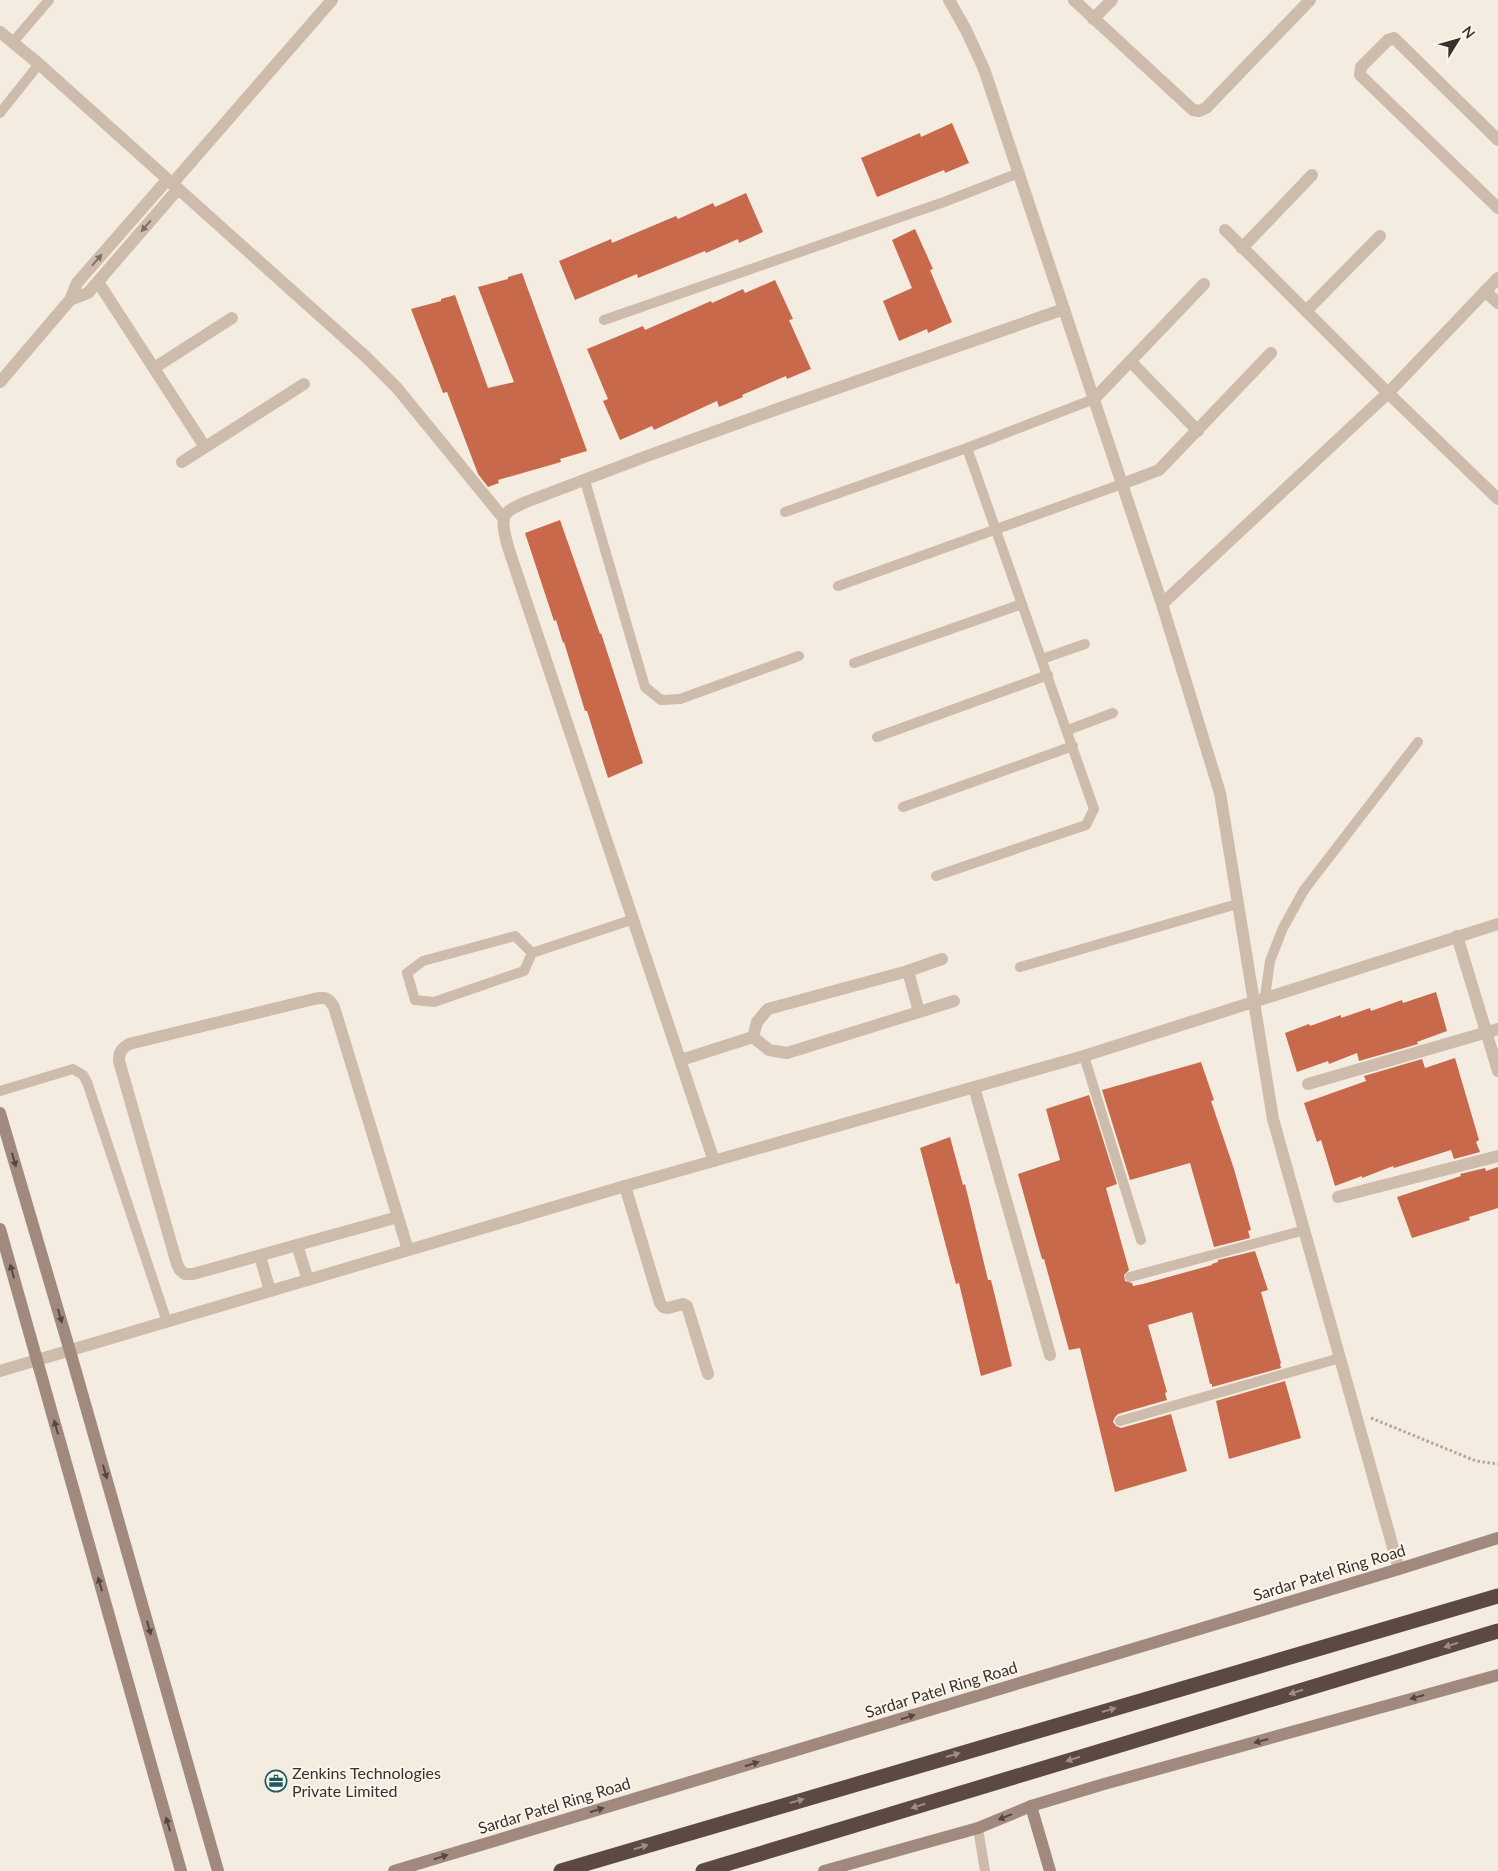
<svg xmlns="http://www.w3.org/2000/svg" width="1498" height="1871" font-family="Lato,sans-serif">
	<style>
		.building { fill: #c8694b }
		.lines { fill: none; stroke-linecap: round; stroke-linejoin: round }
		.path { stroke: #b9a596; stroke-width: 3; stroke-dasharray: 2.5 2.5; stroke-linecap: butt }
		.lane { stroke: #cdbbac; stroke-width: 10 }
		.street { stroke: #cdbbac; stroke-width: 12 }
		.secondary { stroke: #a18a7d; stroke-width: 12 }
		.highway { stroke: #5c4a42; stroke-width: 15 }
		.oneway { fill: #7d6f65 }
		.oneway2 { fill: #544640 }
		.oneway3 { fill: #9c8e87 }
		.labels { text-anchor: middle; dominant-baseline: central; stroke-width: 4; stroke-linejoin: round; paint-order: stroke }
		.street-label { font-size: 16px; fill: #3b302b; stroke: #fbf5ee }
		.poi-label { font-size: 16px; fill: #3b302b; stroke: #fbf5ee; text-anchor: start }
	</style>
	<rect width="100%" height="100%" fill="#f4ebe1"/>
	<g class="building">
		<path d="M952,123L969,163L945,173L944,170L877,197L861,158L920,133L921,137Z"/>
		<path d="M746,193L763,232L739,243L738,239L706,253L705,251L638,278L637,274L575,300L559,261L611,239L612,243L676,216L678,219L713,203L715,207Z"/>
		<path d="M915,229L933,269L930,270L952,322L928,333L927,329L899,341L883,301L912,288L892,240Z"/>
		<path d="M522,273L587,451L560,459L561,462L498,480L499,483L488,487L478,474L447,392L443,393L411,309L441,301V299L455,295L488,388L514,382L478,287L508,279V277Z"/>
		<path d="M775,280L793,319L789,320L811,369L787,379L786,376L742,395L743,397L719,407L717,401L654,430L652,426L620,440L603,401L608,399L587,349L643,326L645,330L711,301L712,303L743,289L745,293Z"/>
		<path d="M560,520L600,634L601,633L643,763L608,778L587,711H585L564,642L563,643L556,620L554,621L525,533Z"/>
		<path d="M1436,992L1447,1031L1417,1042L1418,1044L1359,1061L1357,1053L1329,1064L1328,1061L1297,1072L1285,1033L1309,1024L1310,1026L1341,1015V1018L1370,1008L1371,1011L1402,1000L1403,1003Z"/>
		<path d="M1455,1058L1479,1140L1476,1142L1480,1152L1454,1159L1451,1150L1394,1168L1393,1166L1362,1178V1176L1335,1186L1321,1140L1317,1142L1304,1103L1366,1081L1364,1076L1422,1059L1425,1068Z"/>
		<path d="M1201,1062L1214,1100L1211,1101L1234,1169L1251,1230L1248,1231L1250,1238L1214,1247L1190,1163L1130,1180L1102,1090Z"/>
		<path d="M1089,1095L1117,1184L1106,1188L1129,1270L1124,1275L1125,1281L1132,1283L1133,1286L1143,1284L1212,1265V1264L1218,1262V1260L1255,1251L1268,1290L1261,1292L1281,1363L1280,1364L1281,1368L1212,1387V1384H1210L1192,1312L1148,1325L1167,1392L1165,1393L1167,1400L1118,1414L1115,1417L1113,1422L1116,1426L1121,1428L1171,1414L1187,1471L1115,1492L1080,1348L1069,1350L1044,1259H1042L1018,1174L1060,1160L1046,1109Z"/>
		<path d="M950,1137L963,1185L965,1184L988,1280H991L1012,1366L981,1376L959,1283L956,1284L920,1148Z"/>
		<path d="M1498,1167V1208L1469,1217L1470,1220L1412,1238L1397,1197L1461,1176L1460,1174L1485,1168L1486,1171Z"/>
		<path d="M1285,1381L1301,1438L1229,1459L1216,1401Z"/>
	</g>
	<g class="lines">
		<path class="path" d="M1371,1418L1476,1461L1498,1464"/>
		<g class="lane">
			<path d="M13,42L49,0"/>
			<path d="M0,113L39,64"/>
			<path d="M604,320L944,202L1019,173"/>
			<path d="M585,481L645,687L661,700L680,699L799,656"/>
			<path d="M785,512L967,448L1094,399"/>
			<path d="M838,586L1122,484"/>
			<path d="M1042,659L1085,644"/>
			<path d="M854,663L1022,604"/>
			<path d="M1068,730L1113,713"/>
			<path d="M877,737L1048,675"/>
			<path d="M903,807L1073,746"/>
			<path d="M936,876L1086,825L1094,809L967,448"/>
			<path d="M532,953L524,971L434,1002L415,1000L407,973L423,961L515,936L532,953L634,919"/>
			<path d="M1020,967L1237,904"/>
			<path d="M1265,997L1270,961L1283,928L1304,890L1418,742"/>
			<path d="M1084,1056L1141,1240"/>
			<path d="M0,1091L73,1069L83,1075L87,1082L167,1322"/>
			<path d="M1130,1277L1305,1230"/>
			<path d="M1120,1421L1340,1358"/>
			<path d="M978,1828L985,1871"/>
		</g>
		<g class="street">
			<path d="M949,0L966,30L984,69L1162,604L1220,793L1273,1119L1399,1569"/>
			<path d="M1074,0L1193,110L1199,111L1206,108L1310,0"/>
			<path d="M1093,19L1112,0"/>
			<path d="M0,32L39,64L366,357L397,388L504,519"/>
			<path d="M1498,140L1394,38L1388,40L1361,67L1360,75L1498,208"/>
			<path d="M172,184L332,0"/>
			<path d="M1225,230L1388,393L1498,499"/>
			<path d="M1242,248L1312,175"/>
			<path d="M98,282L205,447"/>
			<path d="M1485,291L1498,303"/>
			<path d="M70,300L88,293L178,189"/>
			<path d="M1306,311L1380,236"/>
			<path d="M1131,362L1198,431"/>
			<path d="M154,368L232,318"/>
			<path d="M0,382L70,300L77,283L167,180"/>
			<path d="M1094,399L1204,284"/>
			<path d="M182,462L304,384"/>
			<path d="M1122,484L1159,470L1271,353"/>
			<path d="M1162,604L1388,393L1498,278"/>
			<path d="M1457,936L1498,1071"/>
			<path d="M908,971L942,959"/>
			<path d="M919,1012L954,1001"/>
			<path d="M681,1060L753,1037L769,1050L787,1053L919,1012L908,971L768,1009L757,1022L753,1037"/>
			<path d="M1308,1084L1498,1029"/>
			<path d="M974,1087L1050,1355"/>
			<path d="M714,1161L516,571C512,558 498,524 506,514C510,508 520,505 526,502L647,456L786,406L1064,309"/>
			<path d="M625,1186L660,1303L663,1307L668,1308L683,1304L687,1306L708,1374"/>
			<path d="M1338,1197L1498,1156"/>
			<path d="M398,1217L193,1274H185L180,1270L177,1264L119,1061C119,1052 121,1049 129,1044L314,999C325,997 328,997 334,1007L398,1217L408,1250"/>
			<path d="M297,1245L308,1280"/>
			<path d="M260,1256L270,1291"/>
			<path d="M0,1371L625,1186L1084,1056L1498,924"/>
		</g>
		<g class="secondary">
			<path d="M0,1113L72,1358L218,1871"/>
			<path d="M0,1229L181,1871"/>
			<path d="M1031,1806L1050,1871"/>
			<path d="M394,1871L1399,1569L1498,1538"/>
			<path d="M824,1871L978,1828L1031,1806L1104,1784L1498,1675"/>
		</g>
		<g class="highway">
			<path d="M561,1871L1498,1596"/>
			<path d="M703,1871L1498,1631"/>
		</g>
	</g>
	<defs><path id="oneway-solid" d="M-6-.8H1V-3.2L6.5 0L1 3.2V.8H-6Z" transform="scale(1.25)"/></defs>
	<g class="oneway">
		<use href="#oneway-solid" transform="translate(146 226) rotate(131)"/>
		<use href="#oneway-solid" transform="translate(97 260) rotate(-49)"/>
	</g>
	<g class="oneway2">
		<use href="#oneway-solid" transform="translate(14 1160) rotate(74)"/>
		<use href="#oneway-solid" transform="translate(12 1271) rotate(-106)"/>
		<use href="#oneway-solid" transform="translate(60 1316) rotate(74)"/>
		<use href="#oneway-solid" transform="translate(56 1427) rotate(-106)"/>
		<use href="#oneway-solid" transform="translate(105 1472) rotate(74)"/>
		<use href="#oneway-solid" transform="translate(100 1584) rotate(-106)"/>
		<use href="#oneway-solid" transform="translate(149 1628) rotate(74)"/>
		<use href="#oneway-solid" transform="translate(1417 1697) rotate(164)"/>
		<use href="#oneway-solid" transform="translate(908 1717) rotate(-17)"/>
		<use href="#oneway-solid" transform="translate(1261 1741) rotate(165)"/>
		<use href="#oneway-solid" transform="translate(752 1764) rotate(-17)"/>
		<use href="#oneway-solid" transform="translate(597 1810) rotate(-17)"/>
		<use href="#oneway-solid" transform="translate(1005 1817) rotate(158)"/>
		<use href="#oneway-solid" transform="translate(168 1824) rotate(-106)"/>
		<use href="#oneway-solid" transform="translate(441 1857) rotate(-17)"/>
	</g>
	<g class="oneway3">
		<use href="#oneway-solid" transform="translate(1451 1645) rotate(163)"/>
		<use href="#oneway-solid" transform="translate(1296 1692) rotate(163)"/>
		<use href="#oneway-solid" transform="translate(1109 1710) rotate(-16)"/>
		<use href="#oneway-solid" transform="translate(953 1755) rotate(-16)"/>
		<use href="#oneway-solid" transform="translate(1073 1759) rotate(163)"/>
		<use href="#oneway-solid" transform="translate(797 1801) rotate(-16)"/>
		<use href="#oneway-solid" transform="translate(918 1806) rotate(163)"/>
		<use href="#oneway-solid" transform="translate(641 1847) rotate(-17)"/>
	</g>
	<defs>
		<g id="office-ring" transform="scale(1.125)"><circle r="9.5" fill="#fbf5ee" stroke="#1f5a5e" stroke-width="1.5"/><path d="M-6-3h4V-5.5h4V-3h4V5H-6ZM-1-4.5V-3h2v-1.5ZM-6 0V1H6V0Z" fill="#1f5a5e"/></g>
	</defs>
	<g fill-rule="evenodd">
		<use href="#office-ring" x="276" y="1781"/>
	</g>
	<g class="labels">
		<g class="street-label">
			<text transform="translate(1329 1572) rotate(-17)">Sardar Patel Ring Road</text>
			<text transform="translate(941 1689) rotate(-17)">Sardar Patel Ring Road</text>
			<text transform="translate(554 1805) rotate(-17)">Sardar Patel Ring Road</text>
		</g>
		<g class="poi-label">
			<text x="292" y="1772">Zenkins Technologies<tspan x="292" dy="18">Private Limited</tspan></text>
		</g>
	</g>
	<g transform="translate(1458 40) rotate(53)" stroke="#fbf5ee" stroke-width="4" paint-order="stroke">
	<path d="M0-4L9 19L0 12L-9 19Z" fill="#3b302b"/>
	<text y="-8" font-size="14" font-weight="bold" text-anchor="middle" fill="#3b302b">N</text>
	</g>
</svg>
